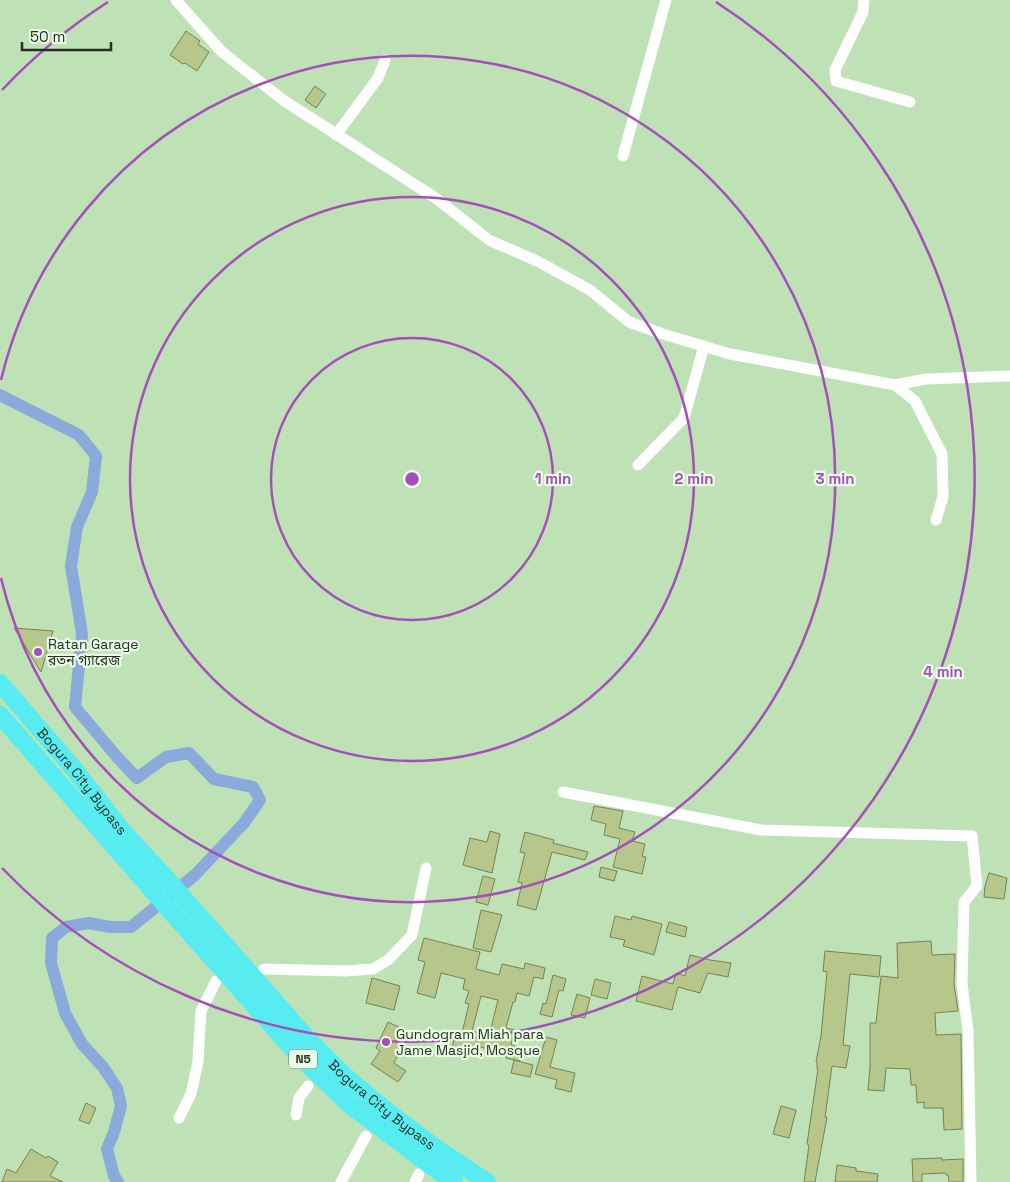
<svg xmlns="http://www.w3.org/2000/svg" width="1010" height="1182" font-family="'Space Grotesk','Noto Sans Bengali',sans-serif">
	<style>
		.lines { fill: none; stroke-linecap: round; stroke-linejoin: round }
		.canal { stroke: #8aaadc; stroke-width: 12 }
		.building { fill: #b7c68a; stroke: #778252; fill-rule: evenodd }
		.minor { stroke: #fff; stroke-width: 11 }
		.trunk { stroke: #56ecf2; stroke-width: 18 }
		.ring { fill: none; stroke: #a64ebb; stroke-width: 2.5 }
		.poi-dot { fill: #a64ebb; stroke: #ebfce6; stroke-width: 2 }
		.labels { text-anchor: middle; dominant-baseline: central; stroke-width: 4.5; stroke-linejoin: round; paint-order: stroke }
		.shield { fill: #ebfce6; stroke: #606e5b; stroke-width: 1 }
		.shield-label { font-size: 12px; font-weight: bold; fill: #243120 }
		.poi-label { font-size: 14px; fill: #243120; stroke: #ebfce6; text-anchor: start }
		.street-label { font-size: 14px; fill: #243120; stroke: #ebfce6 }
		.centre { fill: #a64ebb; stroke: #ebfce6; stroke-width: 2.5 }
		.ring-label { font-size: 15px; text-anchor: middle; font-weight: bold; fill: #a64ebb; stroke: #ebfce6; stroke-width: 4.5; stroke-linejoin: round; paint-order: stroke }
	</style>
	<rect width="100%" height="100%" fill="#bee1b5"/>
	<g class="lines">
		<path class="canal" d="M0,395L79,435L96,456L92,492L77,527L71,566L82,634L75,707L117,757L137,778L166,757L189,753L214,779L253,787L260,800L244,823L195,875L131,927H110L89,923L66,927L52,938L51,963L65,1013L82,1044L103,1067L117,1088L121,1106L114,1132L107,1149L114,1176L118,1182"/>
	</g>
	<g class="building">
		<path d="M186,31L200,41L198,44L209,52L197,71L185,63L183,64L170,55Z"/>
		<path d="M315,86L326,94L316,108L305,100Z"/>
		<path d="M14,628L53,631L41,672Z"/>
		<path d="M594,806L623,811L619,828L635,832L632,841L645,844L642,856L646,857L642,874L613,867L620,839L604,835L606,824L591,820Z"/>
		<path d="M490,831L500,834L492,873L463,865L470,838L487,842Z"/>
		<path d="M525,832L554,840L553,843L588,852L585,860L552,852L536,910L517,905L522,883L518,882L525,853L520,852Z"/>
		<path d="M601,867L617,871L614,881L599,877Z"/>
		<path d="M989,873L1007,878L1004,899L984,897L985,886Z"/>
		<path d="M483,876L495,879L488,905L476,902Z"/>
		<path d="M481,910L502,915L491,952L473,948Z"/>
		<path d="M615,916L631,920L632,916L662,924L654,955L623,946L625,940L610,937Z"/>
		<path d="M669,922L687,927L685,937L666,932Z"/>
		<path d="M424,938L480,952L476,969L499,975L502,964L524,969L525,963L545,968L543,979L534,977L529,996L517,993L515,1002H513L506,1028L515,1030L511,1045L522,1048L519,1061L506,1058L507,1054L480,1047L478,1055L452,1048L455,1035L461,1037L469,1004L465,1003L469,991L463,989L465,979L441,973L435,998L417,993L425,962L418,960ZM481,996L498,1000L489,1036L472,1031Z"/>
		<path d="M931,941L932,955L955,954L954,984L958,1011L935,1013L936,1035L961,1034L962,1129L944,1130L943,1108H924V1102L917,1103L916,1085H911L910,1069L886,1068L884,1091L868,1090L870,1067V1023H876L881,976L898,978L897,943Z"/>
		<path d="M825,951L881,956L879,977L850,974L843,1045L850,1046L846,1068L832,1066L825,1117H827L815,1182H804L809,1145L807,1144L818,1069H817V1063L816,1062L821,1036L827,972L823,971Z"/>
		<path d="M690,955L710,960L731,963L728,977L708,973L700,993L678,987L672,1010L636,1001L642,976L673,984L676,973L685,976Z"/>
		<path d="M553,975L566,979L563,991L559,990L552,1017L540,1014L543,1003L546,1004Z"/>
		<path d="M372,978L400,986L394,1010L366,1003Z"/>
		<path d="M595,979L611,983L607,999L591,995Z"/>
		<path d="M577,994L590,998L585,1018L571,1015Z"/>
		<path d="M388,1022L409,1032L394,1063L406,1071L398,1082L371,1064L380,1051L376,1048Z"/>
		<path d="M546,1037L557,1040L550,1067L575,1073L571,1092L555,1088L557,1080L535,1074Z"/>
		<path d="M514,1060L533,1065L530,1077L511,1073Z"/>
		<path d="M86,1103L96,1108L89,1124L79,1120Z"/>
		<path d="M781,1106L796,1110L789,1138L773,1134Z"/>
		<path d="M31,1149L46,1158L48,1156L58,1162L50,1176L63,1182H2L7,1169L16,1173Z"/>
		<path d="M942,1158V1160L963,1159V1182H949L948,1175H946L945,1173L922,1174V1182H913L912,1159Z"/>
		<path d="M837,1165L856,1168V1171L878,1174L877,1182H835Z"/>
	</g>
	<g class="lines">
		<g class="minor">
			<path d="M176,0L221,51L283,100L437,199L489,240L539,262L590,290L629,322L663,334L730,354L895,385"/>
			<path d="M864,0L863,12L835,70L836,81L910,102"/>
			<path d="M336,135L378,78L385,60"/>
			<path d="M623,156L666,0"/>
			<path d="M638,465L684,418L704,346"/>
			<path d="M936,520L943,497L942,454L915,401L895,385L926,379L1010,376"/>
			<path d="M563,792L761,830L972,836L977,886L964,902L962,984L968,1030L971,1182"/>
			<path d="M264,969L346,971L373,969L388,960L412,935L426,868"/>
			<path d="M296,1115L299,1098L308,1086"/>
			<path d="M179,1118L191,1094L198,1062L201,1011L216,981"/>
			<path d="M341,1182L366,1136"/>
			<path d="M415,1182L419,1174"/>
		</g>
		<g class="trunk">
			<path id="s1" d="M0,683L74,769L120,828L165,877L307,1038L346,1077L388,1112L433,1146L487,1182"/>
			<path d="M0,715L173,914L301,1058L349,1104L430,1165L454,1182"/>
		</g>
	</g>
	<g class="ring">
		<circle cx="412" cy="479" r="141"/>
		<circle cx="412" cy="479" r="282"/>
		<path d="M1 380A423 423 0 1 1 1 578"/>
		<path d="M2 90A565 565 0 0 1 108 2M716 2A565 565 0 1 1 2 868"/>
	</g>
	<g class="poi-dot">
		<circle cx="38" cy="652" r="5"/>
		<circle cx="386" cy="1042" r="5"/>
	</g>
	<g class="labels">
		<rect class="shield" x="289" y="1049.5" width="28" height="19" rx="4"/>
		<g class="shield-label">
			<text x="303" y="1059">N5</text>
		</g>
		<g class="poi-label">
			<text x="48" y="644">Ratan Garage<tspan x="48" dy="16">রতন গ্যারেজ</tspan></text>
			<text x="396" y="1034">Gundogram Miah para<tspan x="396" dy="16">Jame Masjid, Mosque</tspan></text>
		</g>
		<g class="street-label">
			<text stroke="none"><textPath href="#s1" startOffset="128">Bogura City Bypass</textPath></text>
			<text stroke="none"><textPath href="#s1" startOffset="570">Bogura City Bypass</textPath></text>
		</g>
	</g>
	<circle cx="412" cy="479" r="8" class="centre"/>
	<g class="ring-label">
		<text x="553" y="484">1 min</text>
		<text x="694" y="484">2 min</text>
		<text x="835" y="484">3 min</text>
		<text x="943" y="677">4 min</text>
	</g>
	<path d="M22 42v8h89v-8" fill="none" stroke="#243120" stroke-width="2.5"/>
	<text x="30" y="42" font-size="15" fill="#243120" stroke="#ebfce6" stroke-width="4" paint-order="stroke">50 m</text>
</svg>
